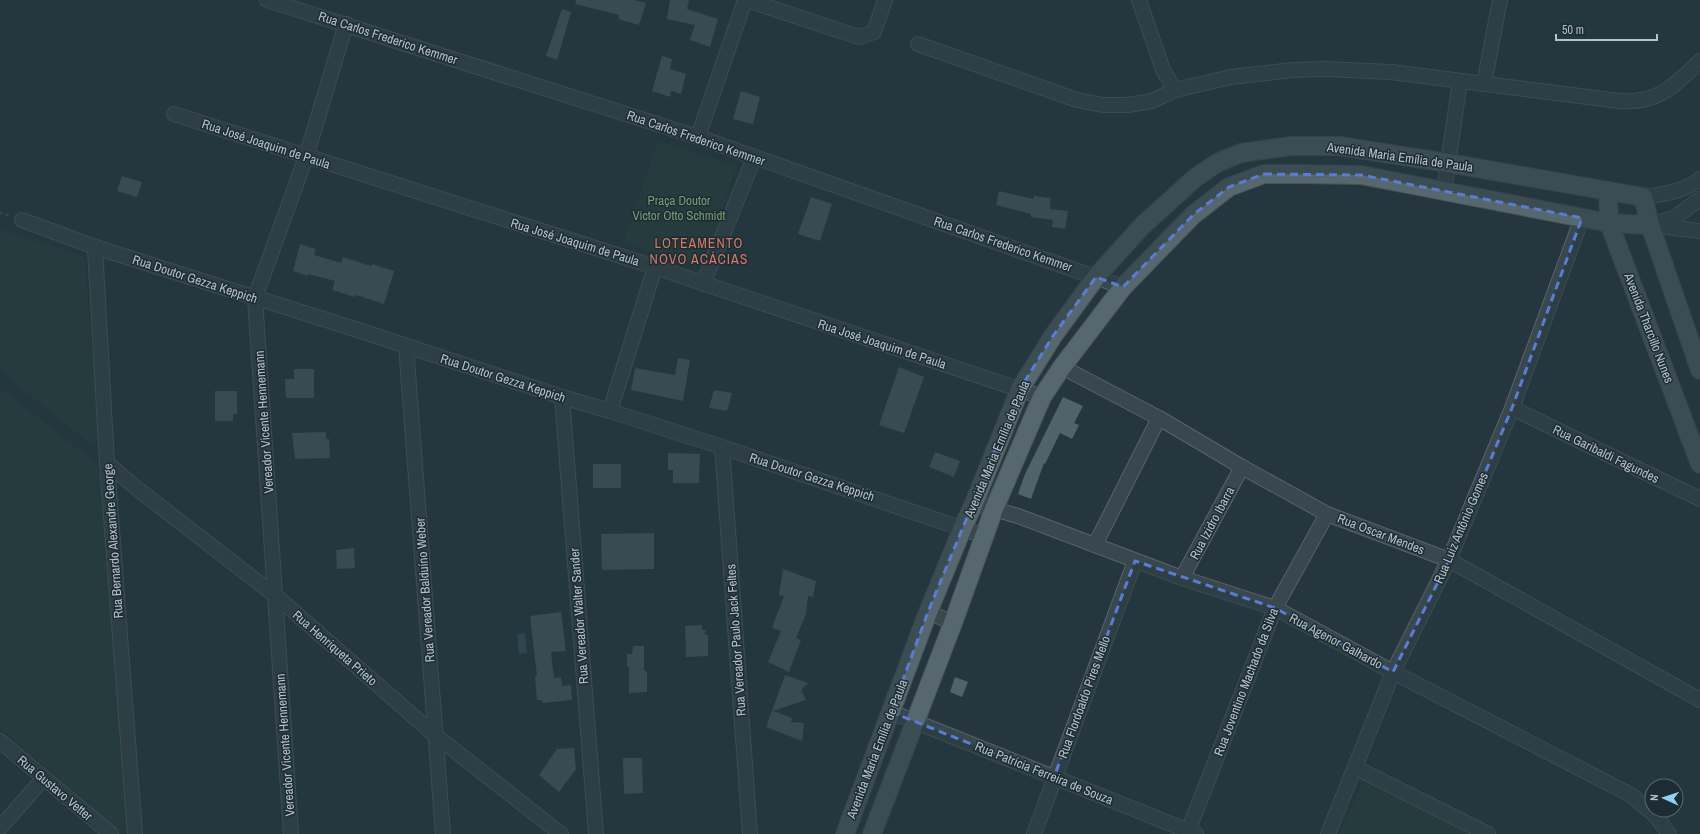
<svg xmlns="http://www.w3.org/2000/svg" width="1700" height="834" font-family="'Archivo Narrow',sans-serif">
	<style>
		.green { fill: #28413c }
		.water { fill: #395764 }
		.building { fill: #50636b }
		.lines { fill: none; stroke-linecap: round; stroke-linejoin: round }
		.minor-casing { stroke: #57656c; stroke-width: 16 }
		.major-casing { stroke: #45535a; stroke-width: 20 }
		.path { stroke: #475d59; stroke-width: 2.5; stroke-dasharray: 3 3; stroke-linecap: butt }
		.minor { stroke: #39474e; stroke-width: 14 }
		.major { stroke: #57676e; stroke-width: 18 }
		.marked { fill: none; stroke: #5a7cd2; stroke-width: 3; stroke-dasharray: 8 5; stroke-linejoin: round }
		.labels { text-anchor: middle; dominant-baseline: central; stroke-width: 3; stroke-linejoin: round; paint-order: stroke }
		.street-label { font-size: 13px; fill: #b5c2c9; stroke: #1e2c33 }
		.park-label { font-size: 13px; fill: #759e74; stroke: #1e2c33 }
		.neighbourhood-label { font-size: 14px; letter-spacing: 1px; fill: #d27967; stroke: #1e2c33 }
	</style>
	<rect width="100%" height="100%" fill="#25363e"/>
	<g class="green">
		<path d="M658,141L737,166L703,267L623,243Z"/>
		<path d="M0,229L85,257L99,441L95,444L89,443L0,371Z"/>
		<path d="M0,388L103,468L131,828L127,831H119L0,728Z"/>
		<path d="M1363,782L1474,834H1339Z"/>
	</g>
	<path class="water" d="M525,633L527,653L519,654L517,634Z"/>
	<g class="building">
		<path d="M576,0H634L646,3L639,25L618,19L619,15L575,4Z"/>
		<path d="M670,0H689L687,9L718,19L710,47L690,40L695,25L667,19Z"/>
		<path d="M562,9L571,12L557,60L546,56Z"/>
		<path d="M662,56L672,59L670,69L686,74L681,94L671,91L670,97L652,91Z"/>
		<path d="M741,91L760,97L753,124L733,119Z"/>
		<path d="M122,176L142,182L137,197L117,191Z"/>
		<path d="M999,191L1033,199L1034,196L1051,198L1050,209L1068,211L1065,229L1052,227L1053,220L1031,217V214L996,205Z"/>
		<path d="M811,197L832,204L820,241L798,234Z"/>
		<path d="M300,244L316,249L314,255L341,263L343,257L371,266L372,264L394,271L384,304L356,295L355,297L332,290L335,281L308,274V276L293,271Z"/>
		<path d="M678,358L690,360L683,401L631,390L635,368L675,375Z"/>
		<path d="M899,367L924,377L904,433L879,425Z"/>
		<path d="M294,369H314V398H286L285,379H294Z"/>
		<path d="M714,390L732,393L727,411L709,408Z"/>
		<path d="M215,391H237V414H233V421H215Z"/>
		<path d="M1063,397L1083,406L1074,423L1079,425L1072,439L1060,433L1045,464L1044,463L1031,499L1018,494L1025,474Z"/>
		<path d="M326,432V439H329L330,458L295,459L292,433Z"/>
		<path d="M935,452L960,461L954,477L929,467Z"/>
		<path d="M668,453L700,454L699,483H673V470H668Z"/>
		<rect x="593" y="464" width="28" height="24"/>
		<path d="M654,533V569L602,570L601,534Z"/>
		<path d="M354,548L355,568L337,569L336,550Z"/>
		<path d="M783,569L816,581L813,597L808,596L806,614L796,638L801,640L789,672L768,662L781,631L772,628L784,596L779,595Z"/>
		<path d="M561,612L566,651L551,652L554,678L561,677L562,686L571,685L572,700L542,703V700H537L535,676H537L530,616Z"/>
		<path d="M702,625V630H706L705,635H708V656L686,657L685,626Z"/>
		<path d="M633,646H644V670L647,672V692L629,693V667H627V654H632Z"/>
		<path d="M785,675L808,683L801,690L806,700L773,711L792,718L791,722L804,723L802,741L766,727Z"/>
		<path d="M955,677L968,682L962,697L950,692Z"/>
		<path d="M574,748L576,769L559,792L539,775L557,749Z"/>
		<path d="M623,758H642L643,793L624,794Z"/>
	</g>
	<g class="lines">
		<g class="minor-casing">
			<g id="minor">
				<path d="M267,0L698,137L1123,287"/>
				<path d="M747,0L859,37L874,32L885,0"/>
				<path d="M1139,0L1163,70L1175,90"/>
				<path d="M918,44L1077,100L1103,105H1128L1152,101L1175,90L1231,77L1293,70L1325,69L1391,72L1619,101C1658,104 1674,86 1700,61"/>
				<path d="M1484,84L1500,0"/>
				<path d="M174,114L655,267L1042,397"/>
				<path d="M698,137L745,0"/>
				<path d="M1444,191L1460,81"/>
				<path d="M1643,197C1664,194 1683,192 1700,179"/>
				<path d="M22,220L95,247L358,330L562,397L610,411L722,447L984,536"/>
				<path d="M1650,225L1674,218L1700,199"/>
				<path d="M1657,226L1700,231"/>
				<path d="M95,247L107,463L135,834"/>
				<path d="M703,284L754,158"/>
				<path d="M406,346L443,834"/>
				<path d="M1062,367L1159,418L1242,467L1327,514L1449,560L1700,700"/>
				<path d="M562,397L596,834"/>
				<path d="M1512,408L1700,499"/>
				<path d="M610,411L655,267"/>
				<path d="M722,447L750,834"/>
				<path d="M107,463L135,487L276,596L436,736L561,834"/>
				<path d="M974,503L1018,516L1182,578L1275,608L1393,672L1631,795L1655,815L1669,834"/>
				<path d="M1095,545L1159,418"/>
				<path d="M1182,578L1242,467"/>
				<path d="M928,612L953,623"/>
				<path d="M891,712L1196,834"/>
				<path d="M0,741L111,834"/>
				<path d="M1356,768L1488,834"/>
				<path d="M0,828L43,779"/>
				<path d="M291,834L255,298L306,157L346,24"/>
				<path d="M1034,834L1135,561"/>
				<path d="M1187,834L1275,608L1327,514"/>
				<path d="M1328,834L1393,672L1449,560L1512,408L1582,218"/>
			</g>
		</g>
		<g class="major-casing">
			<g id="major">
				<path d="M1608,191L1609,223L1700,464"/>
				<path d="M845,834L928,612L963,527L974,503L1020,389L1053,336L1096,277L1142,226L1195,178L1217,163L1241,153L1291,146H1339L1448,163L1643,197L1650,225L1700,370"/>
				<path d="M872,834L953,623L994,509L1042,397L1062,367L1123,287L1193,215L1229,187L1264,174H1302L1361,175L1609,223L1650,225"/>
			</g>
		</g>
		<path class="path" d="M0,213L11,216"/>
		<use href="#minor" class="minor"/>
		<use href="#major" class="major"/>
	</g>
	<path d="M0 0H1700V834H0ZM1264,174L1361,175L1582,218L1512,408L1449,560L1393,672L1275,608L1135,561L1054,777L891,712L928,612L1020,389L1053,336L1096,277L1123,287L1193,215L1229,187Z" fill="#25363e" fill-opacity=".55" fill-rule="evenodd"/>
	<path class="marked" d="M1264,174L1361,175L1582,218L1512,408L1449,560L1393,672L1275,608L1135,561L1054,777L891,712L928,612L1020,389L1053,336L1096,277L1123,287L1193,215L1229,187Z"/>
	<g class="labels">
		<g class="street-label">
			<text transform="translate(388 38) rotate(18)">Rua Carlos Frederico Kemmer</text>
			<text transform="translate(696 138) rotate(19)">Rua Carlos Frederico Kemmer</text>
			<text transform="translate(266 144) rotate(18)">Rua José Joaquim de Paula</text>
			<text transform="translate(1400 157) rotate(8)">Avenida Maria Emília de Paula</text>
			<text transform="translate(575 242) rotate(17)">Rua José Joaquim de Paula</text>
			<text transform="translate(1003 244) rotate(19)">Rua Carlos Frederico Kemmer</text>
			<text transform="translate(195 279) rotate(18)">Rua Doutor Gezza Keppich</text>
			<text transform="translate(1649 328) rotate(69)">Avenida Tharcillo Nunes</text>
			<text transform="translate(882 344) rotate(18)">Rua José Joaquim de Paula</text>
			<text transform="translate(503 378) rotate(18)">Rua Doutor Gezza Keppich</text>
			<text transform="translate(264 422) rotate(-94)">Vereador Vicente Hennemann</text>
			<text transform="translate(997 449) rotate(-67)">Avenida Maria Emília de Paula</text>
			<text transform="translate(1606 454) rotate(26)">Rua Garibaldi Fagundes</text>
			<text transform="translate(812 477) rotate(18)">Rua Doutor Gezza Keppich</text>
			<text transform="translate(1212 523) rotate(-62)">Rua Izidro Ibarra</text>
			<text transform="translate(1461 528) rotate(-67)">Rua Luiz Antônio Gomes</text>
			<text transform="translate(1381 534) rotate(21)">Rua Oscar Mendes</text>
			<text transform="translate(113 541) rotate(-94)">Rua Bernardo Alexandre George</text>
			<text transform="translate(425 590) rotate(-94)">Rua Vereador Balduíno Weber</text>
			<text transform="translate(579 616) rotate(-94)">Rua Vereador Walter Sander</text>
			<text transform="translate(736 640) rotate(-94)">Rua Vereador Paulo Jack Feltes</text>
			<text transform="translate(1336 641) rotate(28)">Rua Agenor Galhardo</text>
			<text transform="translate(335 648) rotate(41)">Rua Henriqueta Prieto</text>
			<text transform="translate(1246 682) rotate(-69)">Rua Joventino Machado da Silva</text>
			<text transform="translate(1084 697) rotate(-70)">Rua Flordoaldo Pires Mello</text>
			<text transform="translate(285 745) rotate(-94)">Vereador Vicente Hennemann</text>
			<text transform="translate(877 749) rotate(-69)">Avenida Maria Emília de Paula</text>
			<text transform="translate(1044 773) rotate(22)">Rua Patrícia Ferreira de Souza</text>
			<text transform="translate(55 788) rotate(40)">Rua Gustavo Vetter</text>
		</g>
		<g class="park-label">
			<text x="679" y="200">Praça Doutor<tspan x="679" dy="15">Victor Otto Schmidt</tspan></text>
		</g>
		<g class="neighbourhood-label">
			<text x="699" y="243">LOTEAMENTO<tspan x="699" dy="16">NOVO ACÁCIAS</tspan></text>
		</g>
	</g>
	<g transform="translate(1664 798) rotate(273)"><circle r="19" fill="#1e2c33" stroke="#5a686f"/>
	<path d="M0-3L7 15L0 10L-7 15Z" fill="#8ed1f5"/>
	<text y="-6" font-size="11" font-weight="bold" text-anchor="middle" fill="#b5c2c9">N</text>
	</g>
	<path d="M1556 34v6h101v-6" fill="none" stroke="#b5c2c9" stroke-width="2"/>
	<text x="1562" y="34" font-size="12" fill="#b5c2c9" stroke="#1e2c33" stroke-width="3" paint-order="stroke">50 m</text>
</svg>
